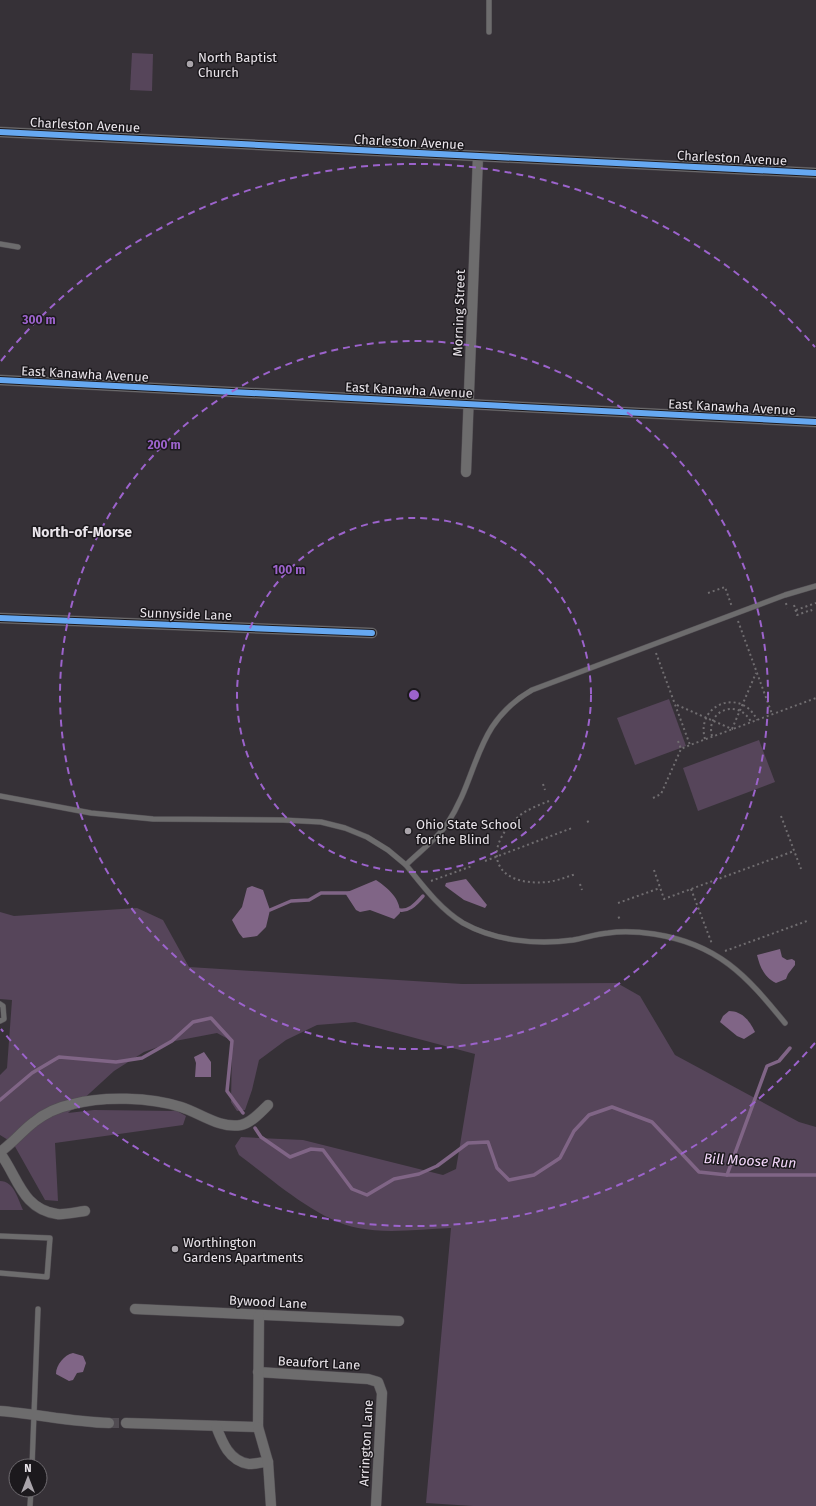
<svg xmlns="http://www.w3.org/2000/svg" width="816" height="1506" font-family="'Fira Sans',sans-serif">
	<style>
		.green { fill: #56455a }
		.water { fill: #806586 }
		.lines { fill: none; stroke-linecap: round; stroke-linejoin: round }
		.stream { stroke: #806586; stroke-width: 3.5 }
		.street-tunnel { stroke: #514c52; stroke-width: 10; stroke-dasharray: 10 5; stroke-linecap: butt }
		.lane-casing { stroke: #524e53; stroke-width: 6 }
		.street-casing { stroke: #524e53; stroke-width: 11 }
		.path { stroke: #706d70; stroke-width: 2; stroke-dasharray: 2 3; stroke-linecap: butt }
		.lane { stroke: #6d6c6d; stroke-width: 5 }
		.street { stroke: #6d6c6d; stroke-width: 10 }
		.cycleway-casing { stroke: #1c191d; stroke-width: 8 }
		.cycleway { stroke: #66a8f1; stroke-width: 6 }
		.ring { fill: none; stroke: #9c63cc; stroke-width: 2; stroke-dasharray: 7 5 }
		.poi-dot { fill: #aaa5ab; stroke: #1c191d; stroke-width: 1.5 }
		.labels { text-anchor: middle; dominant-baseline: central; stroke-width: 3; stroke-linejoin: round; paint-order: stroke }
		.poi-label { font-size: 13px; fill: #e9e4ea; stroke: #1c191d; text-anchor: start }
		.street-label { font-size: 13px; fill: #e9e4ea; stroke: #1c191d }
		.neighbourhood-label { font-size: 14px; font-weight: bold; fill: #e9e4ea; stroke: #1c191d }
		.water-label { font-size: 14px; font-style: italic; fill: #f4d7fb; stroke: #1c191d }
		.centre { fill: #9c63cc; stroke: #1c191d; stroke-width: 2 }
		.ring-label { font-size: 12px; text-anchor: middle; font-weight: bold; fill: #9c63cc; stroke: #1c191d; stroke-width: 3; stroke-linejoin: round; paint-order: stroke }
	</style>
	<rect width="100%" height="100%" fill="#363137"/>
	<g class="green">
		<path d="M132,53L153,54L152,91L130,90Z"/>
		<path d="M669,699L686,746L635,765L617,718Z"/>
		<path d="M759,740L775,782L698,811L683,768Z"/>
		<path d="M137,908L163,920L189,967L462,984L617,983L640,996L675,1055L799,1122L816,1127V1506H473L426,1503L451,1228C421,1229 388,1234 358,1228C317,1220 273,1180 239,1155L235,1146L241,1137L303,1140L443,1175L456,1169L475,1054L355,1022L317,1025L286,1040L259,1060L252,1090L245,1110L237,1111L231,1102L232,1047L230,1040L217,1033L175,1041L144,1052L114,1071L68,1113L94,1110L177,1111L186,1116L183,1125L55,1143L58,1201L45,1200L13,1143L0,1135V1075L7,1068L12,1000L0,999V912L14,916Z"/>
		<path d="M0,1181C14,1181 18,1199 23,1210H0Z"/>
	</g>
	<g class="water">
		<path d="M466,879L487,905L485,908L464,900L445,886L446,883Z"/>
		<path d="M376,880C388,888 400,898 400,913L394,919L370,910L360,912L356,910L345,893Z"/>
		<path d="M252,886L263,890L270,910L266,927L257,936L243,938L239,933L232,920L242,907L247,888Z"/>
		<path d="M780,949L782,957L787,960L792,959L795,961V965L788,974L786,979L776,983C764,977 760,967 757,955Z"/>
		<path d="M729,1011C742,1011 750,1021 755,1032L744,1039L737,1036L720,1022L723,1016Z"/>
		<path d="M204,1052L211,1062V1077H195L196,1063L194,1057Z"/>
		<path d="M73,1353L83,1356L86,1363L83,1372L77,1373L73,1380L69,1381L56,1374C56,1365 64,1355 73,1353Z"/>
	</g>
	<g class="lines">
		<g class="stream">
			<path d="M396,909C407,914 416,904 423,896"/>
			<path d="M270,910L291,901L309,900L321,893H349"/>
			<path d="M0,1100L32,1073L59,1057L116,1062L142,1058L172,1041L193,1022L211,1018L232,1041L227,1091L243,1113"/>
			<path d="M255,1128L261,1137L290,1157L311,1149L323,1150L352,1189L367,1195L394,1179L419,1174L437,1166L468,1143L488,1142L497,1168L509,1180L534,1175L560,1158L574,1131L589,1115L612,1107L652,1122L699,1172L727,1175H816"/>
			<path d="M727,1175L767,1066L779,1061L790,1048"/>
		</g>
		<path class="street-tunnel" d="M109,1423H126"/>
		<g class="lane-casing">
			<g id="lane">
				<path d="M489,0V32"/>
				<path d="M0,244L18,247"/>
				<path d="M0,796L91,813L153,819L283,820L321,822L345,828L367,837L388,850L406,865C418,853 438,838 447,824C480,774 473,724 532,690L785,595L816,586"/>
				<path d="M406,865C423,886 440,909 463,923C495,941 537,945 573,940C585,938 596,934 608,933C622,931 640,932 654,934C718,944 746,975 785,1023"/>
				<path d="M0,1004L3,1006L4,1019L0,1021"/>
				<path d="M0,1236L50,1238L47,1277L0,1273"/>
				<path d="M32,1466L38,1309"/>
				<path d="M30,1506L31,1490"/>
			</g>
		</g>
		<g class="street-casing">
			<g id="street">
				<path d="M0,132L816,173"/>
				<path d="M0,380L816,422"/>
				<path d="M466,472L478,156"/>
				<path d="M0,618L372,633"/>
				<path d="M0,1152C13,1143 22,1131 34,1122C45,1113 59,1107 73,1104C103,1096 150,1097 181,1107C200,1113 220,1129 241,1125C251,1123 261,1112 268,1105"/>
				<path d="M0,1153C18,1177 22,1209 57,1214C65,1215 76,1212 85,1211"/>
				<path d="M135,1309L399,1321"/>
				<path d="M258,1372L368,1379L378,1382L382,1393L376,1506"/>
				<path d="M0,1411C37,1414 72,1422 109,1423"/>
				<path d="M126,1423L258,1427L259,1315"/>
				<path d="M216,1426C222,1442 229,1461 249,1464C255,1464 262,1462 268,1462"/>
				<path d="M258,1427L268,1462L271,1506"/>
			</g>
		</g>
		<g class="path">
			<path d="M708,593L725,587L732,607"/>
			<path d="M786,603L787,608"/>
			<path d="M794,605L797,615L811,610L812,611"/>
			<path d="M796,610L816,603"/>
			<path d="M738,621L772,714"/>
			<path d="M656,653L690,745L816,698"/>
			<path d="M677,705L732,729L756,673"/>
			<path d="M712,736C705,710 739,698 751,722"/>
			<path d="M705,739C695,704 742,687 757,720"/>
			<path d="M678,741L681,749"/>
			<path d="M543,784L545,790"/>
			<path d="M653,798L661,794L681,749L690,745"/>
			<path d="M549,801C539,805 528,809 519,816C480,850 494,887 547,882C557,881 566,877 576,874"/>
			<path d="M781,816L801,869"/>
			<path d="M587,822L589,821"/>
			<path d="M485,861L572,828"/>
			<path d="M654,870L664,899L794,851"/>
			<path d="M431,881L472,866"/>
			<path d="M580,884L582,890"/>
			<path d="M691,889L712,944"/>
			<path d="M618,903L660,888"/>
			<path d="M618,918L620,917"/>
			<path d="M725,951L807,921"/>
		</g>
		<use href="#lane" class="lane"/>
		<use href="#street" class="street"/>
		<g class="cycleway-casing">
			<g id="cycleway">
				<path d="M0,132L816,173"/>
				<path d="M0,380L816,422"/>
				<path d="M0,618L372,633"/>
			</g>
		</g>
		<use href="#cycleway" class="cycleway"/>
	</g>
	<g class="ring">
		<circle cx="414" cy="695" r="177"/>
		<circle cx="414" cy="695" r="354"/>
		<path d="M815 1043A531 531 0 0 1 1 1029M1 361A531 531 0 0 1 815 347"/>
	</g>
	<g class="poi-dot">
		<circle cx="190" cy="64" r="4"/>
		<circle cx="408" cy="831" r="4"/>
		<circle cx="175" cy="1249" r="4"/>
	</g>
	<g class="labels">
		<g class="poi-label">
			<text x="198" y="57">North Baptist<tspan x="198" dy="15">Church</tspan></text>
			<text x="416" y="824">Ohio State School<tspan x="416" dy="15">for the Blind</tspan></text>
			<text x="183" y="1242">Worthington<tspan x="183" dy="15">Gardens Apartments</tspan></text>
		</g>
		<g class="street-label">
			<text transform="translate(85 125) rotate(3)">Charleston Avenue</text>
			<text transform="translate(409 142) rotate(3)">Charleston Avenue</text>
			<text transform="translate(732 158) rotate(3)">Charleston Avenue</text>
			<text transform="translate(459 313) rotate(-88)">Morning Street</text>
			<text transform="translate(85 374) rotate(3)">East Kanawha Avenue</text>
			<text transform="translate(409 390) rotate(3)">East Kanawha Avenue</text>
			<text transform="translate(732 407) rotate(3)">East Kanawha Avenue</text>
			<text transform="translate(186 614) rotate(2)">Sunnyside Lane</text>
			<text transform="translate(268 1302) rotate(3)">Bywood Lane</text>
			<text transform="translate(319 1363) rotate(3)">Beaufort Lane</text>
			<text transform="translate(366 1443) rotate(-87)">Arrington Lane</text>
		</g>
		<g class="neighbourhood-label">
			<text x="82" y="532">North-of-Morse</text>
		</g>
		<g class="water-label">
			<text transform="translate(750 1161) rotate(3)">Bill Moose Run</text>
		</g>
	</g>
	<circle cx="414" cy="695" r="6" class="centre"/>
	<g class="ring-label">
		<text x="39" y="324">300 m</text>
		<text x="164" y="449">200 m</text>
		<text x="289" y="574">100 m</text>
	</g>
	<g transform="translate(28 1478)"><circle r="19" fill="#1c191d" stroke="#6e6a6f"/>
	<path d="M0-3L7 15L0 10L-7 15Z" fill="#aaa5ab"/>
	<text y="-6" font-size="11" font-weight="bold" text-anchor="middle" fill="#e9e4ea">N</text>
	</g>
</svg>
